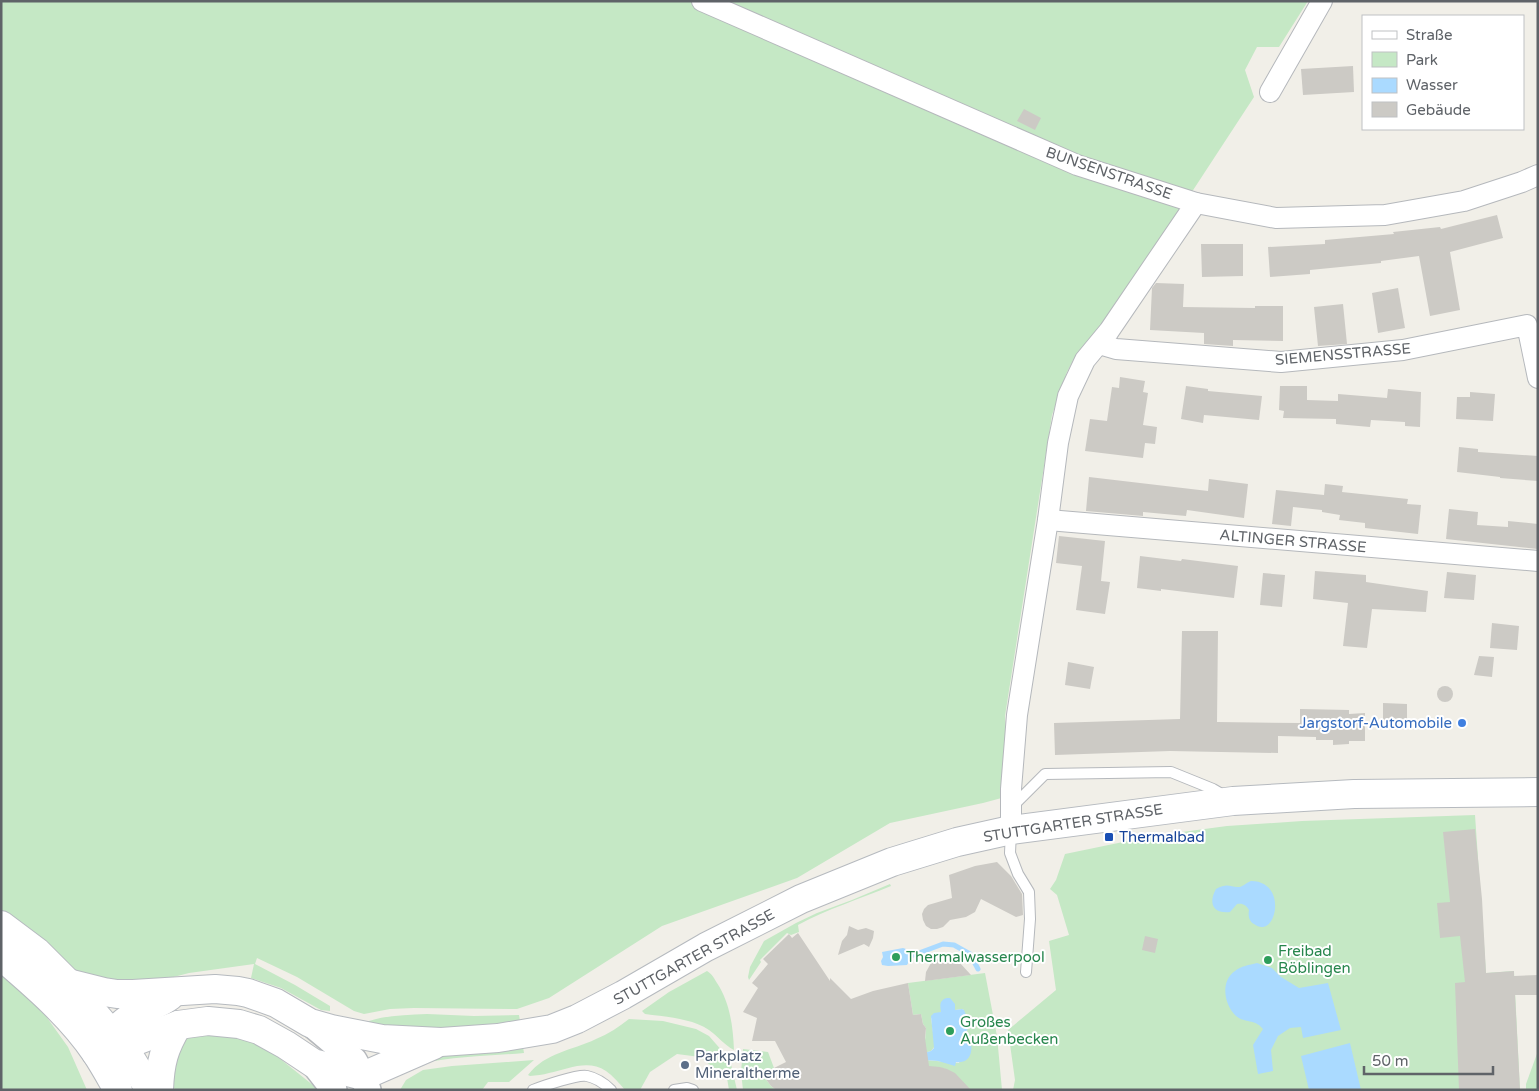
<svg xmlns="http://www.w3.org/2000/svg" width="1539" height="1091" font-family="'Varela Round',sans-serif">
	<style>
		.green { fill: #c5e8c5 }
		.water { fill: #aadaff }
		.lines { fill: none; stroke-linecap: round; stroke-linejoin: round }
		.stream { stroke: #aadaff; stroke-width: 5 }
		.building { fill: #cccac5 }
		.service-casing { stroke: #b5b8bc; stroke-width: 12 }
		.minor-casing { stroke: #b5b8bc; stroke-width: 22 }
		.tertiary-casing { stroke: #b5b8bc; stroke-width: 28 }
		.secondary-casing { stroke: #b6babf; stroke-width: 30 }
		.service { stroke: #fff; stroke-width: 10 }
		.minor { stroke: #fff; stroke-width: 20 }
		.tertiary { stroke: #fff; stroke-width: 25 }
		.secondary { stroke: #fff; stroke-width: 28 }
		.shop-dot { fill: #3f7fe0; stroke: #fff; stroke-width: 2 }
		.transit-dot { fill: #1a4fb4; stroke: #fff; stroke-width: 2 }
		.leisure-dot { fill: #2e9e5b; stroke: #fff; stroke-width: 2 }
		.service-dot { fill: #5c6f8a; stroke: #fff; stroke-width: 2 }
		.labels { text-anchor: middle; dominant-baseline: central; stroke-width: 4; stroke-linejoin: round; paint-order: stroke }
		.street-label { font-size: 15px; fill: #5f6368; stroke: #fff }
		.shop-label { font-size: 15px; fill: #366cbe; stroke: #fff; text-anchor: end }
		.transit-label { font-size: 15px; fill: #164399; stroke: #fff; text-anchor: start }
		.leisure-label { font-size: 15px; fill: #27864d; stroke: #fff; text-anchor: start }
		.service-label { font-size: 15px; fill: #4e5e75; stroke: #fff; text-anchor: start }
	</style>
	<rect width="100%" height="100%" fill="#f1efe8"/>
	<g class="green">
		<path d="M1,1H1308L1279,47H1257L1245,70L1254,97L1184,204L1097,331L1073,360L1067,372L1052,415L1005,716L1009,796L983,803L890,823L797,878L662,926L549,998L517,1009L414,1008L390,1009L364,1014L354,1011L297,977L257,958L255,964L295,985L330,1006V1011L321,1010L281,988L251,978L254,964L189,973L150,983L33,998L68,1047L87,1090H1Z"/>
		<path d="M1475,815L1486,973L1514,971L1520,1090H1013L1015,1080L1008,1030L1056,990L1049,941L1069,935L1057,895L1050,889L1056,880L1065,854L1152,836L1227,826L1302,821Z"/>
		<path d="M890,884L891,886C860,899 827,909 798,925L799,932L791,935L787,933L760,960L761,962L749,980L748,977L750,967L764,941L796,923L817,913L852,900Z"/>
		<path d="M707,971C712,974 714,978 717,983C730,1003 733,1026 734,1050C724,1045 718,1036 709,1030C691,1018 666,1017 645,1014L642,1011L669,992Z"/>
		<path d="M985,973L997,1036L1002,1090H967C951,1073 949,1064 923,1068L925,1060L959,1063L968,1035L964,1019V1010L962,1009L941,1012L931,1018L935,1046L931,1051L924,1053L926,1028L923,1024L921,1014L913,1015L908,983Z"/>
		<path d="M427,1014L474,1016L519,1015L520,1021L443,1029L366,1026L369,1021C388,1015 407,1015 427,1014Z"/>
		<path d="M629,1019L663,1021L696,1029L709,1036L730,1060L737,1090H729L727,1078L700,1057L677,1054L650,1072L640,1090H625C619,1083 613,1076 606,1071C588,1059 568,1069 549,1073C543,1075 536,1075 530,1076L528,1075C546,1052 571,1051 596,1039C608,1034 619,1027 629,1019Z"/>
		<path d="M217,1032L263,1045L319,1090H175L171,1081L178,1047L190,1036Z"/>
		<path d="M523,1047L524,1053C490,1056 454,1056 420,1064L432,1057Z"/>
		<path d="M743,1049L768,1052L774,1068L762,1074L771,1086L776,1090H743L741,1072Z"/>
		<path d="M1538,1051V1090H1526V1084Z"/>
		<path d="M534,1060L509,1082H488L482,1090H400L406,1080L423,1070L452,1066Z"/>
	</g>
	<g class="water">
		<path d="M1251,881C1289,881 1276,941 1254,924C1249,921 1248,916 1249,910C1246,905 1243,903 1237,904L1230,912C1213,914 1208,903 1216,889C1229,882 1230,888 1240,887C1243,886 1248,882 1251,881Z"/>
		<path d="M903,948L906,949L910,953L911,958L907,965L888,966L882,965L881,961L883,957L882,952Z"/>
		<path d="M1257,963L1272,968L1281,977L1299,988L1328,983L1341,1030L1303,1038L1301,1027L1290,1028L1278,1036L1271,1050L1273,1071L1258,1074L1253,1045L1263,1029C1254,1018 1246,1024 1236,1016C1224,1005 1220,981 1235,971C1241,966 1249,965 1257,963Z"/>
		<path d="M947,998H950L955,1004V1010L962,1009L964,1010L966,1015L964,1019L967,1022L968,1028L966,1032C974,1041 975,1065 956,1062L955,1066L938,1061L925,1060L924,1053L931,1051L934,1048L931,1016L934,1013L941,1012C940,1006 939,1000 947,998Z"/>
		<path d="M1350,1043L1361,1090H1309L1301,1056Z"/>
	</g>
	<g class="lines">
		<path class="stream" d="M911,956L943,944L954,945L970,954L978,969"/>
	</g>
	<g class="building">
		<path d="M1353,66L1354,92L1303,95L1301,69Z"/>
		<path d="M1024,109L1041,118L1035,130L1017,121Z"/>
		<path d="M1497,215L1503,238L1450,252L1460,310L1430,316L1419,256L1381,261V263L1310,270V274L1270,277L1268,247L1325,244V240L1394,234L1393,232L1440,227L1441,229Z"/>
		<path d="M1201,244H1243V276L1202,277Z"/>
		<path d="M1156,283L1184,284L1183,307L1255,308V306H1283V341L1233,340V346L1204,344V333L1150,330L1152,288Z"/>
		<path d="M1398,288L1405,328L1378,333L1372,293Z"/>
		<path d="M1343,304L1347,344L1318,346L1314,307Z"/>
		<path d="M1120,377L1145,381L1143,392L1148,393L1143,425L1157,427L1155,444L1145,443L1143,458L1085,451L1090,419L1107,421L1112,387L1119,388Z"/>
		<path d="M1186,386L1208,389V391L1262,396L1259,420L1204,415L1203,423L1181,419Z"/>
		<path d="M1280,386H1307V400L1338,401V394L1387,398L1388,389L1421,392L1420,427L1405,426V422L1371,420L1370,427L1336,424V419L1283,418L1284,411L1279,410Z"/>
		<path d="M1470,392L1495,394L1493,421L1456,419L1457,397H1470Z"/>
		<path d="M1459,447L1478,449V452L1538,456V481L1500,478V477L1457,472Z"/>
		<path d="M1089,477L1208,491L1209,479L1248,484L1244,518L1187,510L1186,516L1143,512V516L1086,511Z"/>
		<path d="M1325,484L1343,486L1342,492L1408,499L1407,504L1421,505L1418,534L1365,528V523L1339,520L1340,515L1322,512V510L1293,507L1291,526L1272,524L1276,490L1324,495Z"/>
		<path d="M1449,509L1478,512L1477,525L1508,527V521L1538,524V549L1446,539Z"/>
		<path d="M1059,536L1105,541L1101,581L1110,582L1105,614L1076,610L1082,566L1056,563Z"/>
		<path d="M1140,556L1181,561L1182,559L1238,566L1234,598L1161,589V591L1137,588Z"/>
		<path d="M1315,571L1366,575V582L1428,591L1426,612L1372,609L1367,648L1343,646L1348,603L1313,599Z"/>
		<path d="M1447,572L1476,575L1474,600L1444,598Z"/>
		<path d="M1263,573L1285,575L1282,607L1260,605Z"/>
		<path d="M1492,623L1519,626L1517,650L1490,648Z"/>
		<path d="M1182,631H1218L1217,722L1300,723V709L1349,710V714L1365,713V741H1349V744L1333,745V740H1316V737L1278,736V753L1170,751L1055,755L1054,723L1180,719Z"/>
		<path d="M1479,656L1494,657L1492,677L1474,675Z"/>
		<path d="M1068,662L1094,667L1090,689L1065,685Z"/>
		<circle cx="1445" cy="694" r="8"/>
		<path d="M1383,703L1407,704V723H1383Z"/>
		<path d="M1475,829L1482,899L1486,973L1514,971V976L1538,975V995H1515L1520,1090H1459L1455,983L1465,982L1460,936L1440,938L1437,903L1450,902L1443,832Z"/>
		<path d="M997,862L1011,876L1022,894L1023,915L1016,917L981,899L975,912L966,917L950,920L943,927L937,929H931L926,926L923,920L922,914L924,909L928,905L952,898L949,875L975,866Z"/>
		<path d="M849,926L858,930L866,928L874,931L873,938L869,947L864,944L838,955L842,941L847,935Z"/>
		<path d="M798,933L830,981V978L851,999L873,991L908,983L913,1015L921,1014L923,1024L926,1028L925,1038L929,1066L940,1067L947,1069L955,1073L971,1090H776L771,1086L762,1074L786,1062L775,1041H752L757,1018L743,1012L758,988L752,983L768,964L763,959L789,934L792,938Z"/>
		<path d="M1145,936L1158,939L1155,953L1142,950Z"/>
		<path d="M945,957L959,962L971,975L925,981L926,972L931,963L935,960Z"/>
	</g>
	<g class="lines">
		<g class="service-casing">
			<g id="service">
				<path d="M1012,807L1045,774L1171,772L1213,789L1225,796"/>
				<path d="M1011,831L1010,853L1018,874L1029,892L1030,919L1026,972"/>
				<path d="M533,1090C543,1086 578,1074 587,1076C596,1078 605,1084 611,1090"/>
				<path d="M674,1090L687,1088L693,1090"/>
			</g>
		</g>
		<g class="minor-casing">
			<g id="minor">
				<path d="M702,1L1077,165L1196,203L1276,218L1385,215L1464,201L1522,182L1538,175"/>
				<path d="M1270,92L1322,1"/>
				<path d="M1099,344L1116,349L1281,362L1403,350L1527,325L1538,378"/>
				<path d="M1048,520L1538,561"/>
				<path d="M1011,830V789L1017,715L1048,520L1058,443L1068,396L1085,360L1109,331L1196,203"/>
			</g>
		</g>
		<g class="tertiary-casing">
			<g id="tertiary">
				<path d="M310,1023L354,1060L363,1076L368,1090"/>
				<path d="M313,1063L334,1090"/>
			</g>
		</g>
		<g class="secondary-casing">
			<g id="secondary">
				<path d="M1,925L37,952L68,983L111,1033L123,1046L150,1090"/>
				<path d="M1,956C35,985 71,1016 96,1053C104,1065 111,1078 118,1090"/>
				<path d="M68,983L104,992L117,994H133L215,989L238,991L248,993L276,1003L310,1023L331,1029L382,1039L441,1042L498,1038L552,1029L577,1019L623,995L706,947L801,899L892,862L957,842L1011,830L1233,801L1354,794L1538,792"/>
				<path d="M101,1047C113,1031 127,1017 145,1009C154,1005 162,1002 170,996"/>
				<path d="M96,1053L123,1046L178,1025L208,1021L239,1024L259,1030L286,1045L313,1063L363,1076L434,1045"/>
				<path d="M159,1090C160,1063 164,1048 178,1025"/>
			</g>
		</g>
		<use href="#service" class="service"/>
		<use href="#minor" class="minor"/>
		<use href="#tertiary" class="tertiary"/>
		<use href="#secondary" class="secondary"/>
	</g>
	<circle class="shop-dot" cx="1462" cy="723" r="5"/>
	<rect class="transit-dot" x="1104" y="832" width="10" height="10" rx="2.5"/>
	<g class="leisure-dot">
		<circle cx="896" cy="957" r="5"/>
		<circle cx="1268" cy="960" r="5"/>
		<circle cx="950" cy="1031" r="5"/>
	</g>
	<circle class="service-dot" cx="685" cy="1065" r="5"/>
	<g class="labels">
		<g class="street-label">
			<text transform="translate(1109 173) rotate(19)">BUNSENSTRASSE</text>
			<text transform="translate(1343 354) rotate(-5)">SIEMENSSTRASSE</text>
			<text transform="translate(1293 541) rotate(5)">ALTINGER STRASSE</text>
			<text transform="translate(1073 823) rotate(-9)">STUTTGARTER STRASSE</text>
			<text transform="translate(694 957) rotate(-29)">STUTTGARTER STRASSE</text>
		</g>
		<g class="shop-label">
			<text x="1452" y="723">Jargstorf-Automobile</text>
		</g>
		<g class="transit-label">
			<text x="1119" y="837">Thermalbad</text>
		</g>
		<g class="leisure-label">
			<text x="1278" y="951">Freibad<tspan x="1278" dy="17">Böblingen</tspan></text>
			<text x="906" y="957">Thermalwasserpool</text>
			<text x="960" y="1022">Großes<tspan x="960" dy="17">Außenbecken</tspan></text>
		</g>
		<g class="service-label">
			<text x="695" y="1056">Parkplatz<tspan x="695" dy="17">Mineraltherme</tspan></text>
		</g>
	</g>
	<rect width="1539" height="1091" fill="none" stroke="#5f6368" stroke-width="5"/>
	<rect x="1362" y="15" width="162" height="115" fill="#ffffff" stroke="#bfc1c3"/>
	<rect x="1372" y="31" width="25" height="8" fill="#ffffff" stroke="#bfc1c3"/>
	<text x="1406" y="40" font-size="15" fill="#5f6368">Straße</text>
	<rect x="1372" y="52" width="25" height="15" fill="#c5e8c5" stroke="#bfc1c3"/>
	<text x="1406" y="65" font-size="15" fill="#5f6368">Park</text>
	<rect x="1372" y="78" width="25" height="15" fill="#aadaff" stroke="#bfc1c3"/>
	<text x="1406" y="90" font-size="15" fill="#5f6368">Wasser</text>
	<rect x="1372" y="102" width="25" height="15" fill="#cccac5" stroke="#bfc1c3"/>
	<text x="1406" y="115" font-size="15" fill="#5f6368">Gebäude</text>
	<path d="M1364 1066v8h129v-8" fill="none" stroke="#5f6368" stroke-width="2.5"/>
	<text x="1372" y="1066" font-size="15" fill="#5f6368" stroke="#ffffff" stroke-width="4" paint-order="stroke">50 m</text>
</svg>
